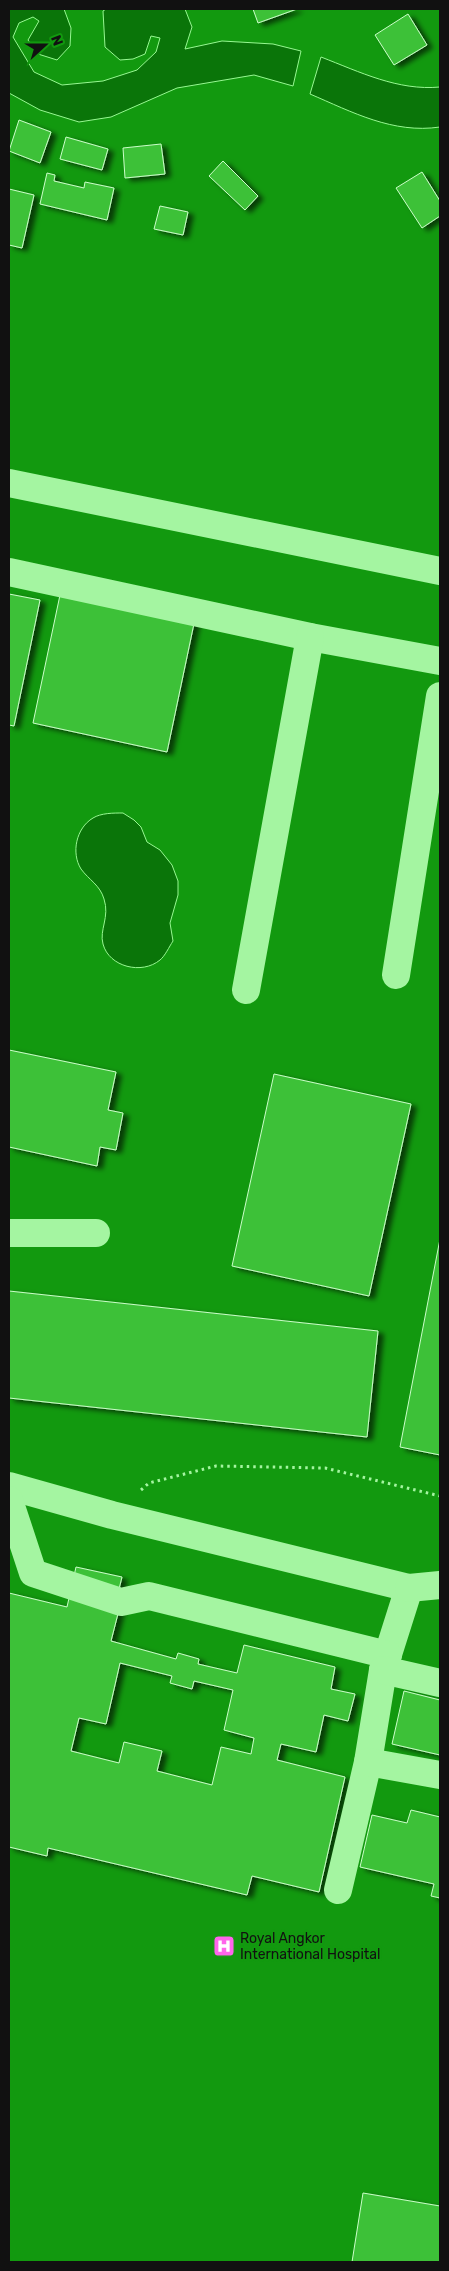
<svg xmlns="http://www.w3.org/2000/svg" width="449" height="2271" font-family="Rubik,sans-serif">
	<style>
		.water { fill: #0a7509; stroke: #97f892 }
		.building { fill: #3dc138; stroke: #cbfec9; fill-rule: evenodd; filter: url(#shadow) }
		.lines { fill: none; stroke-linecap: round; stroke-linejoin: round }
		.path { stroke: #a4f5a1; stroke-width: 3; stroke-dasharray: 2.5 4; stroke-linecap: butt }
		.minor { stroke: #a4f5a1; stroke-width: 28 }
		.labels { text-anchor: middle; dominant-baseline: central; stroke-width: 4.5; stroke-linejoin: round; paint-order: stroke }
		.poi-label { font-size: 14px; fill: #111; stroke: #12990f; text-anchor: start }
	</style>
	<defs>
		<filter id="shadow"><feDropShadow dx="5.5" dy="3" stdDeviation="2.5" flood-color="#0009"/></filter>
	</defs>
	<rect width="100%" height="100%" fill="#12990f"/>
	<g class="water">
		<path d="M9,9H64L71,28L70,46L57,60L38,54L28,40L39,21L33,17L19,23L13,37L34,72L62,85L103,81L137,70L156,52L160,38L151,36L145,54L133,59L120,60L105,47L103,11L106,9H185L192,27L185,49L222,41L273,44L301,51L293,86L254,75L177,88L111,117L79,122L40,110L9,93Z"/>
		<path d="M321,57C360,72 398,91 440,87V127C393,134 352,112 310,94Z"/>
		<path d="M123,813L134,820L141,827L147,842L160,850L172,865L178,881V895L170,923L173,941C169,947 165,956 160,960C142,975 109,967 103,944C99,930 110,917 104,899C100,885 89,880 81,869C71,853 76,828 93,818C101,813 113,813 123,813Z"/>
	</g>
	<g class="building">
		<path d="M253,9H297L258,23Z"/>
		<path d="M408,14L427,45L394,65L375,35Z"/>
		<path d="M19,120L51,132L40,163L9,151Z"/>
		<path d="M66,137L108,149L102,170L60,159Z"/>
		<path d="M161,144L165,174L125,178L123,148Z"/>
		<path d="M223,161L258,196L245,210L209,176Z"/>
		<path d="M422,172L440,201V216L422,228L396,188Z"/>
		<path d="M47,173L55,175L54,181L84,188L85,182L114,188L107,220L40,204Z"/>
		<path d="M9,189L34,195L22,248L9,245Z"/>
		<path d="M160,206L188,212L183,235L154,229Z"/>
		<path d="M9,594L40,600L14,726L9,725Z"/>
		<path d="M60,595L196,614L167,752L33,723Z"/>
		<path d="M9,1050L116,1072L108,1110L123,1113L116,1150L100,1147L97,1166L9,1147Z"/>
		<path d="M274,1074L411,1104L369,1296L232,1266Z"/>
		<path d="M440,1239V1455L400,1447Z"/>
		<path d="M9,1291L378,1331L367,1437L9,1398Z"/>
		<path d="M76,1567L122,1577L116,1601L121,1602L111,1641L176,1659L178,1653L199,1659L198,1664L237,1673L244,1645L335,1667L331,1689L355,1694L348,1721L324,1715L316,1752L281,1744L277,1760L345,1777L319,1892L252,1876L247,1895L48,1848L47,1856L9,1847V1593L67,1607ZM120,1663L172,1676L170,1683L192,1689L194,1681L233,1690L224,1730L254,1738L251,1754L221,1747L212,1785L157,1771L162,1751L124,1742L119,1763L71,1751L79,1718L106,1724Z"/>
		<path d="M404,1691L440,1700V1755L392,1744Z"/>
		<path d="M411,1810L440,1817V1898L431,1896L434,1884L360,1867L372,1815L407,1823Z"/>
		<path d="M363,2193L440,2206V2262H352Z"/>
	</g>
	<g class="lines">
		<path class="path" d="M141,1490L149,1483L216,1466L325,1468L440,1496"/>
		<g class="minor">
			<path d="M9,483L440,571"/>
			<path d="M9,572L310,637L440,661"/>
			<path d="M396,975L440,696"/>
			<path d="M246,990L310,637"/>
			<path d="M9,1233H96"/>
			<path d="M9,1486L112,1515L409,1588L383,1670L368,1762L338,1890"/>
			<path d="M9,1500L33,1573L121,1602L149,1596L388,1655"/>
			<path d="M409,1588L440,1585"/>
			<path d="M383,1670L440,1683"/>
			<path d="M368,1762L440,1775"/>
		</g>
	</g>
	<defs>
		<g id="hospital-square" transform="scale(1.125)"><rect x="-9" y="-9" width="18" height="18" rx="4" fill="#ff65eb" stroke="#12990f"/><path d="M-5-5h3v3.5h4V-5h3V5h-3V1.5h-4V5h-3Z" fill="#fff"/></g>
	</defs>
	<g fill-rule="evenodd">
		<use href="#hospital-square" x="224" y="1946"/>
	</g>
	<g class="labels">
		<g class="poi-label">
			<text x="240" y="1938">Royal Angkor<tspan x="240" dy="16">International Hospital</tspan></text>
		</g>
	</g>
	<rect width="449" height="2271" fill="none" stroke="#111111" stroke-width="20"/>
	<g transform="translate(45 45) rotate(69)" stroke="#12990f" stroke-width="4" paint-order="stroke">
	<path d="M0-4L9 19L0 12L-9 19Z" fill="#111111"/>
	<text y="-8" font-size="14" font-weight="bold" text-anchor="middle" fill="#111111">N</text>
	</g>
</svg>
